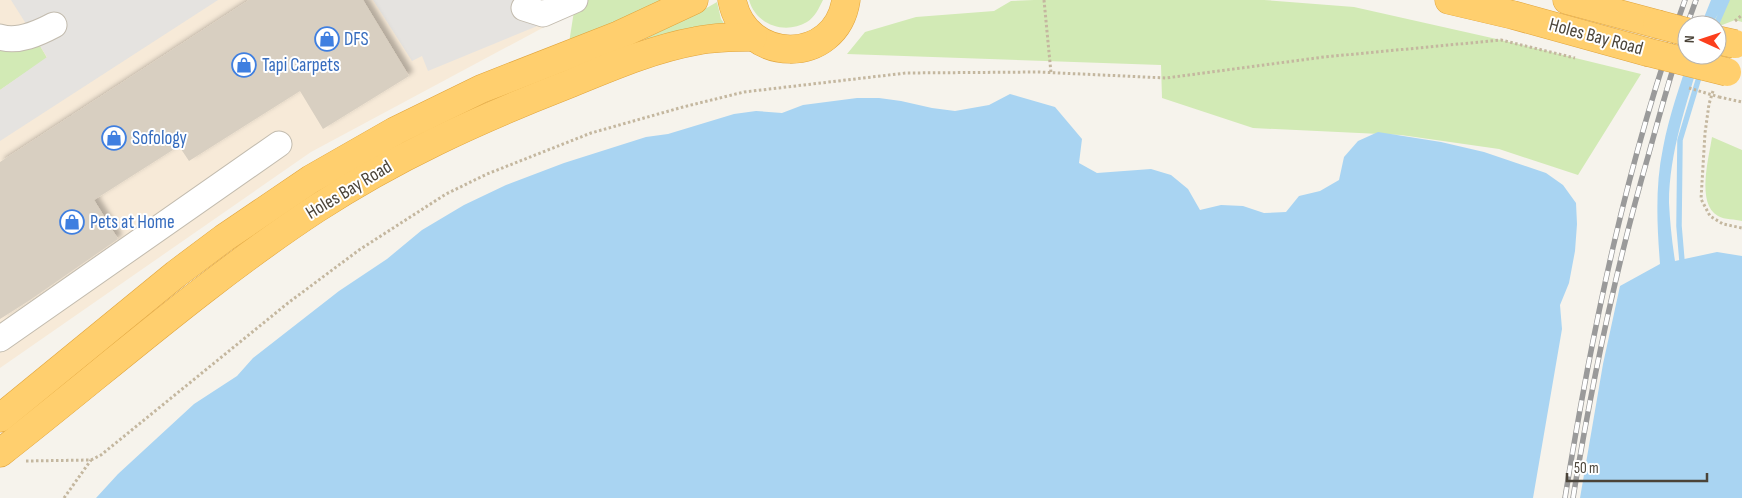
<svg xmlns="http://www.w3.org/2000/svg" width="1742" height="498" font-family="'Sofia Sans Condensed',sans-serif">
	<style>
		.commercial { fill: #f7ead8 }
		.green { fill: #d2eab5 }
		.parking { fill: #e5e3e0 }
		.water { fill: #a9d4f2 }
		.lines { fill: none; stroke-linecap: round; stroke-linejoin: round }
		.stream { stroke: #a9d4f2; stroke-width: 5.5 }
		.building { fill: #d8cfc1; filter: url(#shadow) }
		.minor-casing { stroke: #c2bbae; stroke-width: 27 }
		.highway-casing { stroke: #e0a43c; stroke-width: 29 }
		.path { stroke: #c4b79f; stroke-width: 3; stroke-dasharray: 2.5 2.5; stroke-linecap: butt }
		.minor { stroke: #fff; stroke-width: 25 }
		.highway { stroke: #ffcf6e; stroke-width: 28 }
		.rail-casing { stroke: #9a9a9a; stroke-width: 5.5 }
		.rail { stroke: #fff; stroke-width: 4; stroke-dasharray: 11; stroke-linecap: butt }
		.highway-bridge-casing { stroke: #e0a43c; stroke-width: 29; stroke-linecap: butt }
		.path-bridge { stroke: #c4b79f; stroke-width: 3; stroke-dasharray: 2.5 2.5; stroke-linecap: butt }
		.highway-bridge { stroke: #ffcf6e; stroke-width: 28 }
		.labels { text-anchor: middle; dominant-baseline: central; stroke-width: 4; stroke-linejoin: round; paint-order: stroke }
		.street-label { font-size: 19px; fill: #4b4439; stroke: #fff }
		.shop-label { font-size: 19px; fill: #366cbe; stroke: #fff; text-anchor: start }
	</style>
	<defs>
		<filter id="shadow"><feDropShadow dx="4.5" dy="-4.5" stdDeviation="2.5" flood-color="#0004"/></filter>
	</defs>
	<rect width="100%" height="100%" fill="#f6f3ec"/>
	<path class="commercial" d="M0,0H587L574,11L311,152L0,368Z"/>
	<g class="green">
		<path d="M587,0H670L569,43L574,11Z"/>
		<path d="M749,0H823C819,8 815,17 807,22C785,35 756,25 749,0Z"/>
		<path d="M1034,0H1264L1354,7L1501,40L1641,74L1578,175L1499,149L1401,135L1253,128L1162,98L1161,65L847,54L865,32L916,17L994,11L1011,1Z"/>
		<path d="M1728,0H1742V22L1735,20L1717,27V25H1711Z"/>
		<path d="M717,2L721,19L726,26L648,46L645,39L698,13Z"/>
		<path d="M39,44L47,58L0,90V46C16,52 24,52 39,44Z"/>
		<path d="M1712,137L1742,150V221C1735,219 1725,220 1718,216C1696,204 1709,157 1712,137Z"/>
	</g>
	<g class="parking">
		<path d="M11,0H218L0,141V90L47,57Z"/>
		<path d="M373,0H578L574,11L428,71L422,56L412,61Z"/>
	</g>
	<g class="water">
		<path d="M1711,0H1728L1711,25H1701Z"/>
		<path d="M1690,55H1701C1687,102 1669,153 1669,203C1670,222 1672,242 1675,261L1717,252L1742,256V498H1580L1603,364L1620,286L1660,264C1657,225 1655,186 1663,148C1669,116 1680,85 1690,55Z"/>
		<path d="M1010,94L1055,107L1082,139L1079,163L1097,173L1151,169L1171,175L1188,189L1200,210L1221,205L1243,206L1264,213L1286,212L1299,196L1320,191L1339,180L1344,157L1358,141L1378,132L1441,142L1484,152L1546,173L1563,185L1576,203L1577,224L1575,251L1569,283L1560,305L1562,329L1533,498H96L118,474L194,404L237,376L253,358L339,291L387,259L422,230L464,205L506,185L564,163L646,137L668,134L734,114L756,111L782,113L803,105L857,98H879L901,101L932,108L955,111L989,105Z"/>
	</g>
	<g class="lines">
		<g class="stream">
			<path d="M1716,25L1727,0"/>
			<path d="M1682,261L1679,226L1680,140L1700,74"/>
		</g>
	</g>
	<path class="building" d="M249,0H363L409,76L323,129L300,91L189,161L179,146L94,200L118,239L30,300L0,319V162Z"/>
	<g class="lines">
		<g class="minor-casing">
			<g id="minor">
				<path d="M524,8L543,14L575,0"/>
				<path d="M0,37C18,43 39,33 54,25"/>
				<path d="M0,339L279,144"/>
			</g>
		</g>
		<g class="highway-casing">
			<g id="highway">
				<path d="M732,0C745,65 836,66 846,0"/>
				<path d="M1449,0L1513,15L1647,52"/>
				<path d="M1567,0L1657,24"/>
				<path d="M0,418L176,274L224,238L311,179L395,131L481,89L619,35L694,0"/>
				<path d="M0,453C105,371 205,282 316,209C394,158 477,120 564,86C606,69 651,49 696,41C715,37 734,37 753,37"/>
			</g>
		</g>
		<g class="path">
			<path d="M1044,0L1051,73"/>
			<path d="M1735,21L1742,15"/>
			<path d="M1713,91L1709,104L1705,133L1701,199L1710,216L1723,224L1742,228"/>
			<path d="M1719,97L1742,102"/>
			<path d="M26,461L91,460L101,455L288,303L359,250L446,194L487,174L591,133L683,107L744,92L906,73L1038,72L1166,78L1324,57L1501,40L1575,58"/>
			<path d="M64,498L91,460"/>
		</g>
		<use href="#minor" class="minor"/>
		<use href="#highway" class="highway"/>
		<g class="rail-casing">
			<g id="rail">
				<path d="M1687,25L1696,0"/>
				<path d="M1565,498C1592,330 1627,160 1685,0"/>
				<path d="M1573,498C1592,381 1616,267 1649,153C1661,110 1672,68 1687,26"/>
			</g>
		</g>
		<use href="#rail" class="rail"/>
		<g class="highway-bridge-casing">
			<g id="highway-bridge">
				<path d="M1657,24L1687,32"/>
				<path d="M1717,40L1735,44"/>
				<path d="M1647,52L1727,72"/>
			</g>
		</g>
		<path class="path-bridge" d="M1689,88L1719,97"/>
		<use href="#highway-bridge" class="highway-bridge"/>
	</g>
	<defs>
		<g id="shop-ring" transform="scale(1.25)"><circle r="9.5" fill="#fff" stroke="#3f7fe0" stroke-width="1.5"/><path d="M-5-2.5h2.3a2.7 3.5 0 0 1 5.4 0H5L5.5 6h-11ZM-1.5-2.5h3a1.5 2.3 0 0 0-3 0Z" fill="#3f7fe0"/></g>
	</defs>
	<g fill-rule="evenodd">
		<use href="#shop-ring" x="327" y="39"/>
		<use href="#shop-ring" x="244" y="65"/>
		<use href="#shop-ring" x="114" y="138"/>
		<use href="#shop-ring" x="72" y="222"/>
	</g>
	<g class="labels">
		<g class="street-label">
			<text transform="translate(1596 37) rotate(15)">Holes Bay Road</text>
			<text transform="translate(349 190) rotate(-31)">Holes Bay Road</text>
		</g>
		<g class="shop-label">
			<text x="344" y="39">DFS</text>
			<text x="262" y="65">Tapi Carpets</text>
			<text x="132" y="138">Sofology</text>
			<text x="90" y="222">Pets at Home</text>
		</g>
	</g>
	<g transform="translate(1702 40) rotate(273)"><circle r="24" fill="#ffffff" stroke="#b7b4b0"/>
	<path d="M0-4L9 19L0 12L-9 19Z" fill="#fc3f1d"/>
	<text y="-8" font-size="14" font-weight="bold" text-anchor="middle" fill="#4b4439">N</text>
	</g>
	<path d="M1567 473v8h140v-8" fill="none" stroke="#4b4439" stroke-width="2.5"/>
	<text x="1574" y="473" font-size="15" fill="#4b4439" stroke="#ffffff" stroke-width="4" paint-order="stroke">50 m</text>
</svg>
